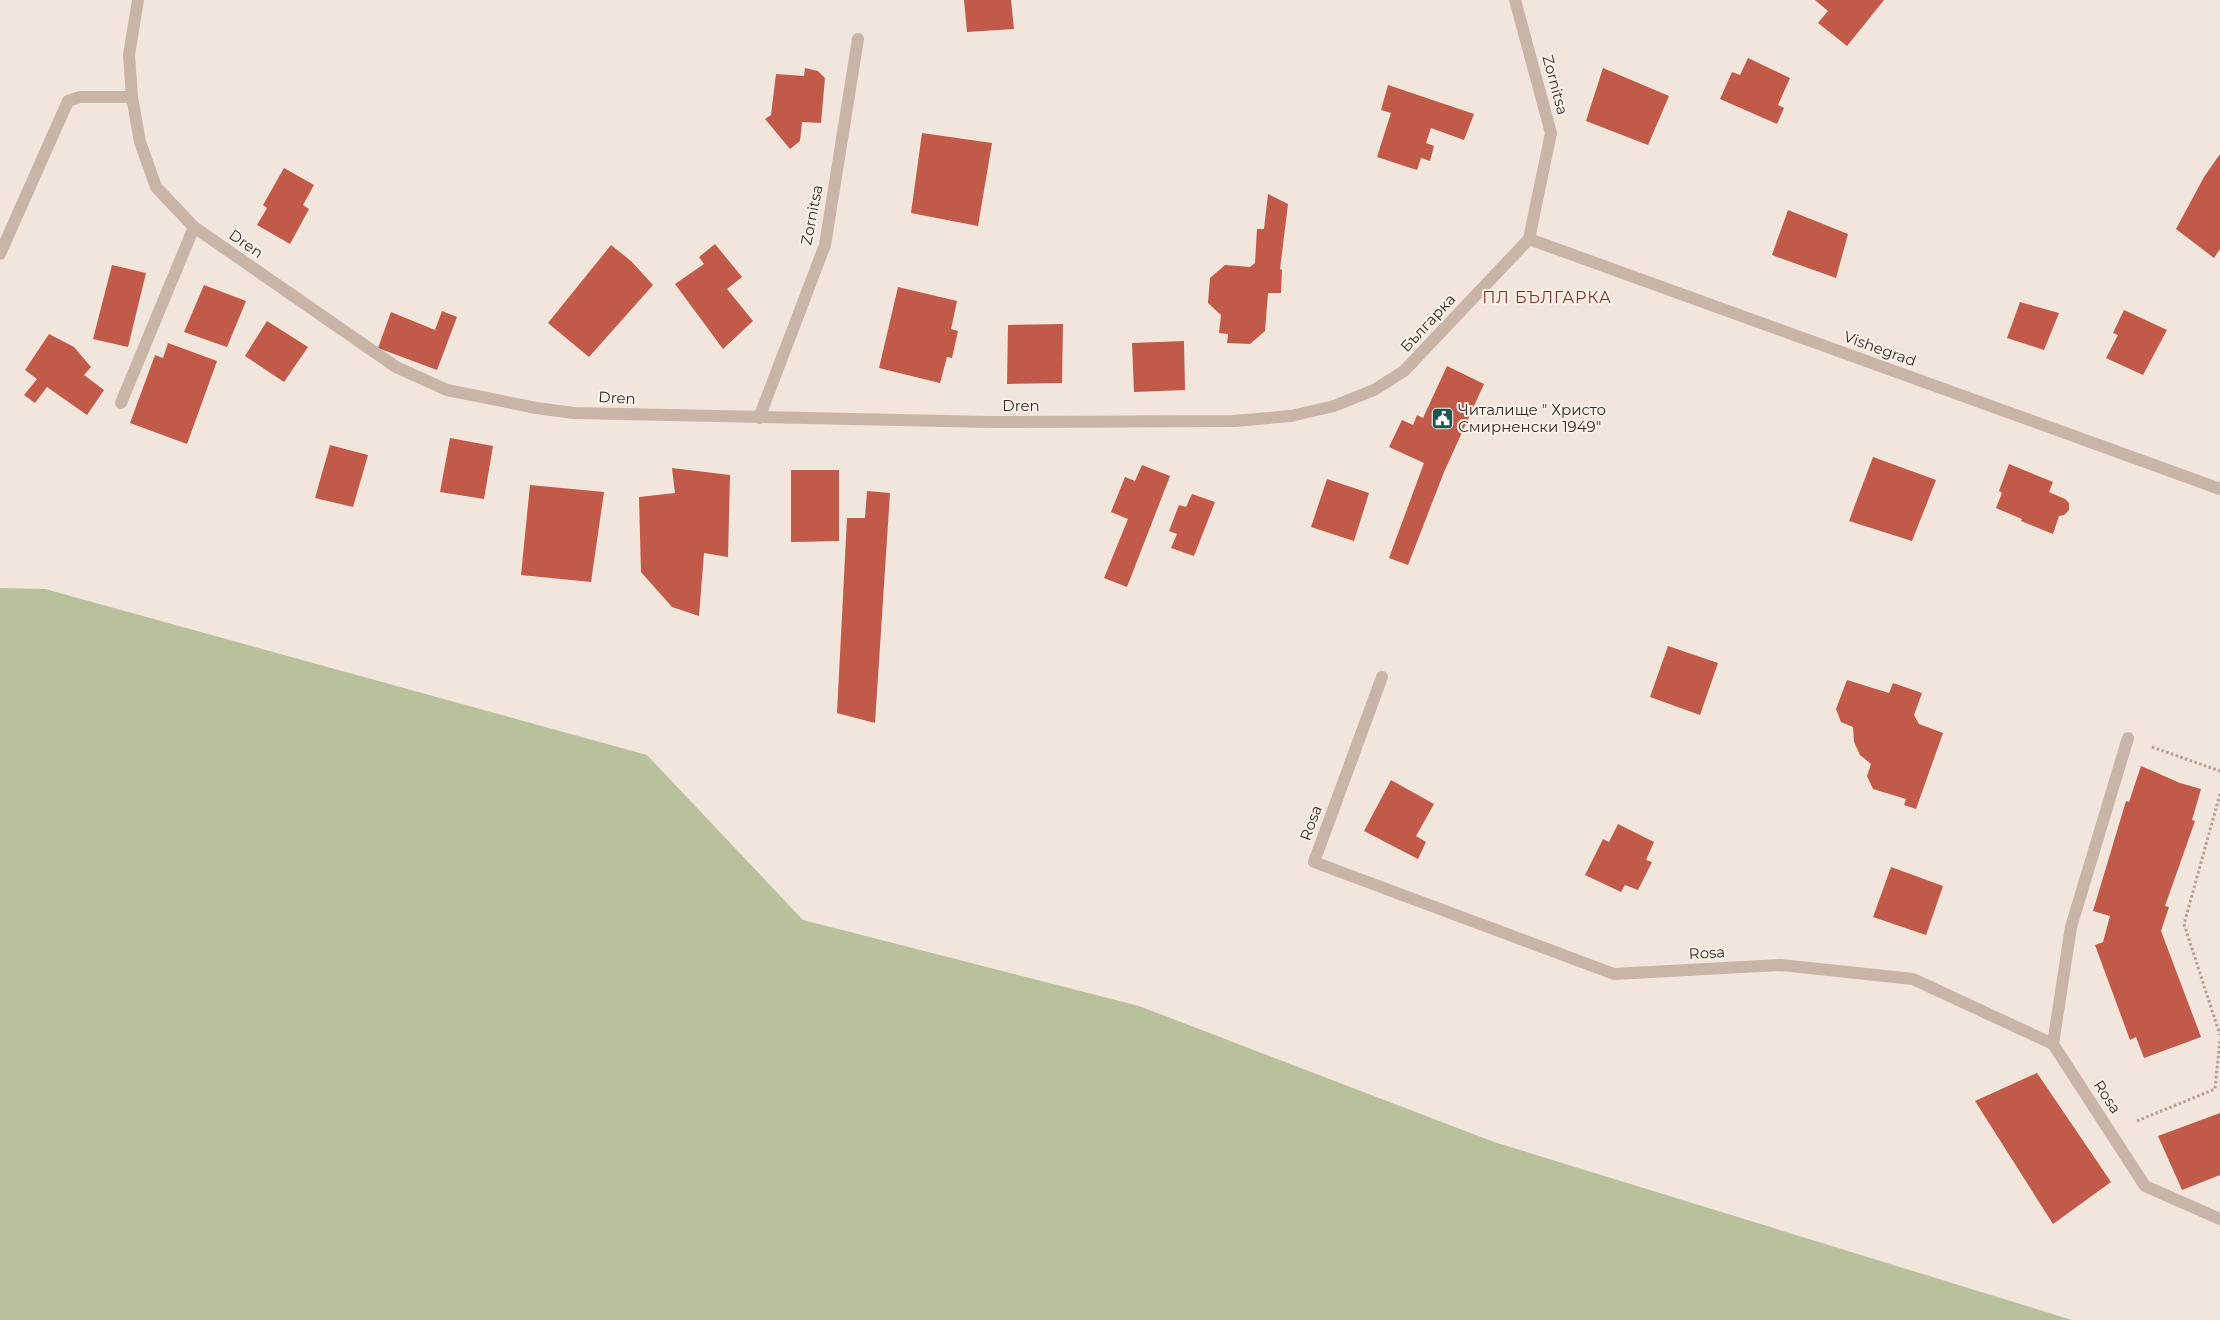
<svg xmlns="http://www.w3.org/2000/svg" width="2220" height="1320" font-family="Montserrat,sans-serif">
<rect width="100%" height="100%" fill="#f1e5dc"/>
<path fill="#b8c09c" d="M 0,588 L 45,589 L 647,755 L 803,920 L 1139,1006 L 1494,1142 L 2072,1320 L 0,1320 Z"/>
<path fill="#c25a49" d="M 964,0 L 1011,0 L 1014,29 L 967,32 Z
M 1815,0 L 1884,0 L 1847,46 L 1818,23 L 1828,11 Z
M 1748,58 L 1790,78 L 1778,105 L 1784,108 L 1777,124 L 1720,99 L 1732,72 L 1740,75 Z
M 805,68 L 818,71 L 825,78 L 821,123 L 802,122 L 800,141 L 790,149 L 765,119 L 771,115 L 776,74 L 804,76 Z
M 1603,68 L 1669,96 L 1648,145 L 1586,121 Z
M 1388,85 L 1474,114 L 1464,140 L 1431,128 L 1426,143 L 1434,146 L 1430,161 L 1421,158 L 1417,170 L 1377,157 L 1391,113 L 1381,110 Z
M 922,133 L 992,143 L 978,226 L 911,213 Z
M 2220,154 L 2220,249 L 2214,258 L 2176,229 L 2204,177 Z
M 284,168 L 314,185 L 303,205 L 309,209 L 290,244 L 257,225 L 267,208 L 263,205 Z
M 1268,194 L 1288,204 L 1280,269 L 1282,270 L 1281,293 L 1268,293 L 1265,331 L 1250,344 L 1227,343 L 1228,334 L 1219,333 L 1221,315 L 1208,303 L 1210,278 L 1225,265 L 1250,267 L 1255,263 L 1257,229 L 1264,229 Z
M 1788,210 L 1848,234 L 1836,278 L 1772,255 Z
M 715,244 L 742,277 L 727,289 L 753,321 L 723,349 L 675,284 L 704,264 L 699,257 Z
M 611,245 L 631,261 L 653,285 L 589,357 L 548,323 Z
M 112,265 L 146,273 L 128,347 L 93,339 Z
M 204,285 L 246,301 L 227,347 L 184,332 Z
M 898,287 L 957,301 L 951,329 L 958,331 L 952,358 L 947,357 L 940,383 L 879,368 Z
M 2020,302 L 2059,313 L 2044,350 L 2007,338 Z
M 2124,310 L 2167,330 L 2143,375 L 2106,358 L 2118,335 L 2113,333 Z
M 442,311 L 457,317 L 437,370 L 378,348 L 391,312 L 435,330 Z
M 267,321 L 308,347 L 284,382 L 245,356 Z
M 1063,324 L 1062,383 L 1007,384 L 1008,325 Z
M 49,334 L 74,347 L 91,367 L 84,375 L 104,390 L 87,415 L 47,387 L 35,403 L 24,395 L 37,379 L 25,370 Z
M 1184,341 L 1185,390 L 1134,392 L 1132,343 Z
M 168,343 L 217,361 L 187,444 L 130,423 L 155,355 L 163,358 Z
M 1447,366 L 1484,384 L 1444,472 L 1408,565 L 1389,558 L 1424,463 L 1389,447 L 1402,420 L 1413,425 L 1417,415 L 1423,418 Z
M 450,438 L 493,446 L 484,499 L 440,492 Z
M 330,445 L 368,455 L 353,507 L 315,498 Z
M 1873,457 L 1936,480 L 1912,541 L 1849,521 Z
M 2009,464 L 2053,482 L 2049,492 L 2065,499 L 2069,503 L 2069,510 L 2064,515 L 2059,516 L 2053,534 L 2021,521 L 2022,519 L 1996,508 L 2002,493 L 1999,491 Z
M 1142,465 L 1170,476 L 1127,587 L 1104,578 L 1128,519 L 1111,512 L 1125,477 L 1135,481 Z
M 672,468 L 730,475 L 728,557 L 704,553 L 699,616 L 672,607 L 641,572 L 639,497 L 675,493 Z
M 791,470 L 839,470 L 839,541 L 791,542 Z
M 1327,479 L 1369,493 L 1354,541 L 1311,527 Z
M 530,485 L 604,492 L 591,582 L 521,575 Z
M 867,491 L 890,493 L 875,723 L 837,713 L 847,518 L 865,518 Z
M 1192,494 L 1215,502 L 1194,556 L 1171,548 L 1177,534 L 1169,531 L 1179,505 L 1186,507 Z
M 1668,646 L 1718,663 L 1700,715 L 1650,697 Z
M 1847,680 L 1889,693 L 1893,683 L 1922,693 L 1914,715 L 1919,724 L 1943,733 L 1916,809 L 1904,805 L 1906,799 L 1873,789 L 1867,776 L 1871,764 L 1860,755 L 1854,742 L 1853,727 L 1841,722 L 1836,709 Z
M 2141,766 L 2180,783 L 2201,789 L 2192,820 L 2195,821 L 2165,906 L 2169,907 L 2161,931 L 2201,1037 L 2144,1058 L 2136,1037 L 2130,1040 L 2095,945 L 2103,942 L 2110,916 L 2093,911 L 2126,801 L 2129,802 Z
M 1391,780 L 1434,804 L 1416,836 L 1426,842 L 1418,859 L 1364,831 Z
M 1618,824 L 1654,842 L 1646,860 L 1652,862 L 1638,890 L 1625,885 L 1621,892 L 1585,875 L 1603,839 L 1609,842 Z
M 1891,867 L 1943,886 L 1926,935 L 1873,917 Z
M 2037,1073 L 2111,1182 L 2053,1224 L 1975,1101 Z
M 2220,1113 L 2220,1175 L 2182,1190 L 2158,1136 Z"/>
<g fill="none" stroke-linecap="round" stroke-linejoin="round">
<path stroke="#b59e93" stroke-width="3" stroke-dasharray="2.5 2.5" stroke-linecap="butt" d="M 2152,747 L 2220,771
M 2220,794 L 2184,924 L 2220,1035
M 2137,1121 L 2215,1089 L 2220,1039"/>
<path stroke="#c9b4a8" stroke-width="12" d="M 0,254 L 68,101 L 80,97 L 132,97
M 121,403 L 194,227
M 759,418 L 825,245 L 858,39
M 1382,677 L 1314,862 L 1614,974 L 1781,965 L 1913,979 L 2053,1044 L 2145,1186 L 2220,1219
M 2053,1044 L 2071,927 L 2128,738"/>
<path stroke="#c9b4a8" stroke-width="12" d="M 138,0 L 129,55 L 132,97 L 140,142 L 156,187 L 194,227 L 396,367 L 447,390 L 536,408 L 574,413 L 989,422 L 1234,421 L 1291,416 L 1334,406 L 1374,390 L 1404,371 L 1529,239 L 1551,133 L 1515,0
M 1529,239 L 2220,489"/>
</g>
<defs>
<symbol id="civic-square" viewBox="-11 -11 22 22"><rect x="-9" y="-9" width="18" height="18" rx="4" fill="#1f5654" stroke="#f9f0e8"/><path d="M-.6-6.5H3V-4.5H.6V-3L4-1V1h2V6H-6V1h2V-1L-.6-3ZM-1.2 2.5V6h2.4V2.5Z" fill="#fff"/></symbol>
</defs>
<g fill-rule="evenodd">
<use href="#civic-square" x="1430" y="406" width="25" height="25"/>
</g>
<g text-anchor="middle" stroke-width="4" stroke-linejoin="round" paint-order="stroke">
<g font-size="15" fill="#362b28" stroke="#f9f0e8">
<text transform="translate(1555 85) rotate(75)" y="5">Zornitsa</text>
<text transform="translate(812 215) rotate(-79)" y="5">Zornitsa</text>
<text transform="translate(246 244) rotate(35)" y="5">Dren</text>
<text transform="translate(1428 323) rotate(-47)" y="5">Българка</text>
<text transform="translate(1880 349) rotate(20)" y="5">Vishegrad</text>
<text transform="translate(617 398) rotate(3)" y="5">Dren</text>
<text x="1021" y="411">Dren</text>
<text transform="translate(1311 823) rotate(-70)" y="5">Rosa</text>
<text transform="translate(1707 953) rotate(-3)" y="5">Rosa</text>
<text transform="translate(2107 1097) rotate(57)" y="5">Rosa</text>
</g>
<g font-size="15" fill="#362b28" stroke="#f9f0e8" text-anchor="start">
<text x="1458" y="415">Читалище " Христо<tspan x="1458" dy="17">Смирненски 1949"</tspan></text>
</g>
<g font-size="16" letter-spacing="1" fill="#833024" stroke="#f9f0e8">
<text x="1547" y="303">ПЛ БЪЛГАРКА</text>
</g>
</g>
</svg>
